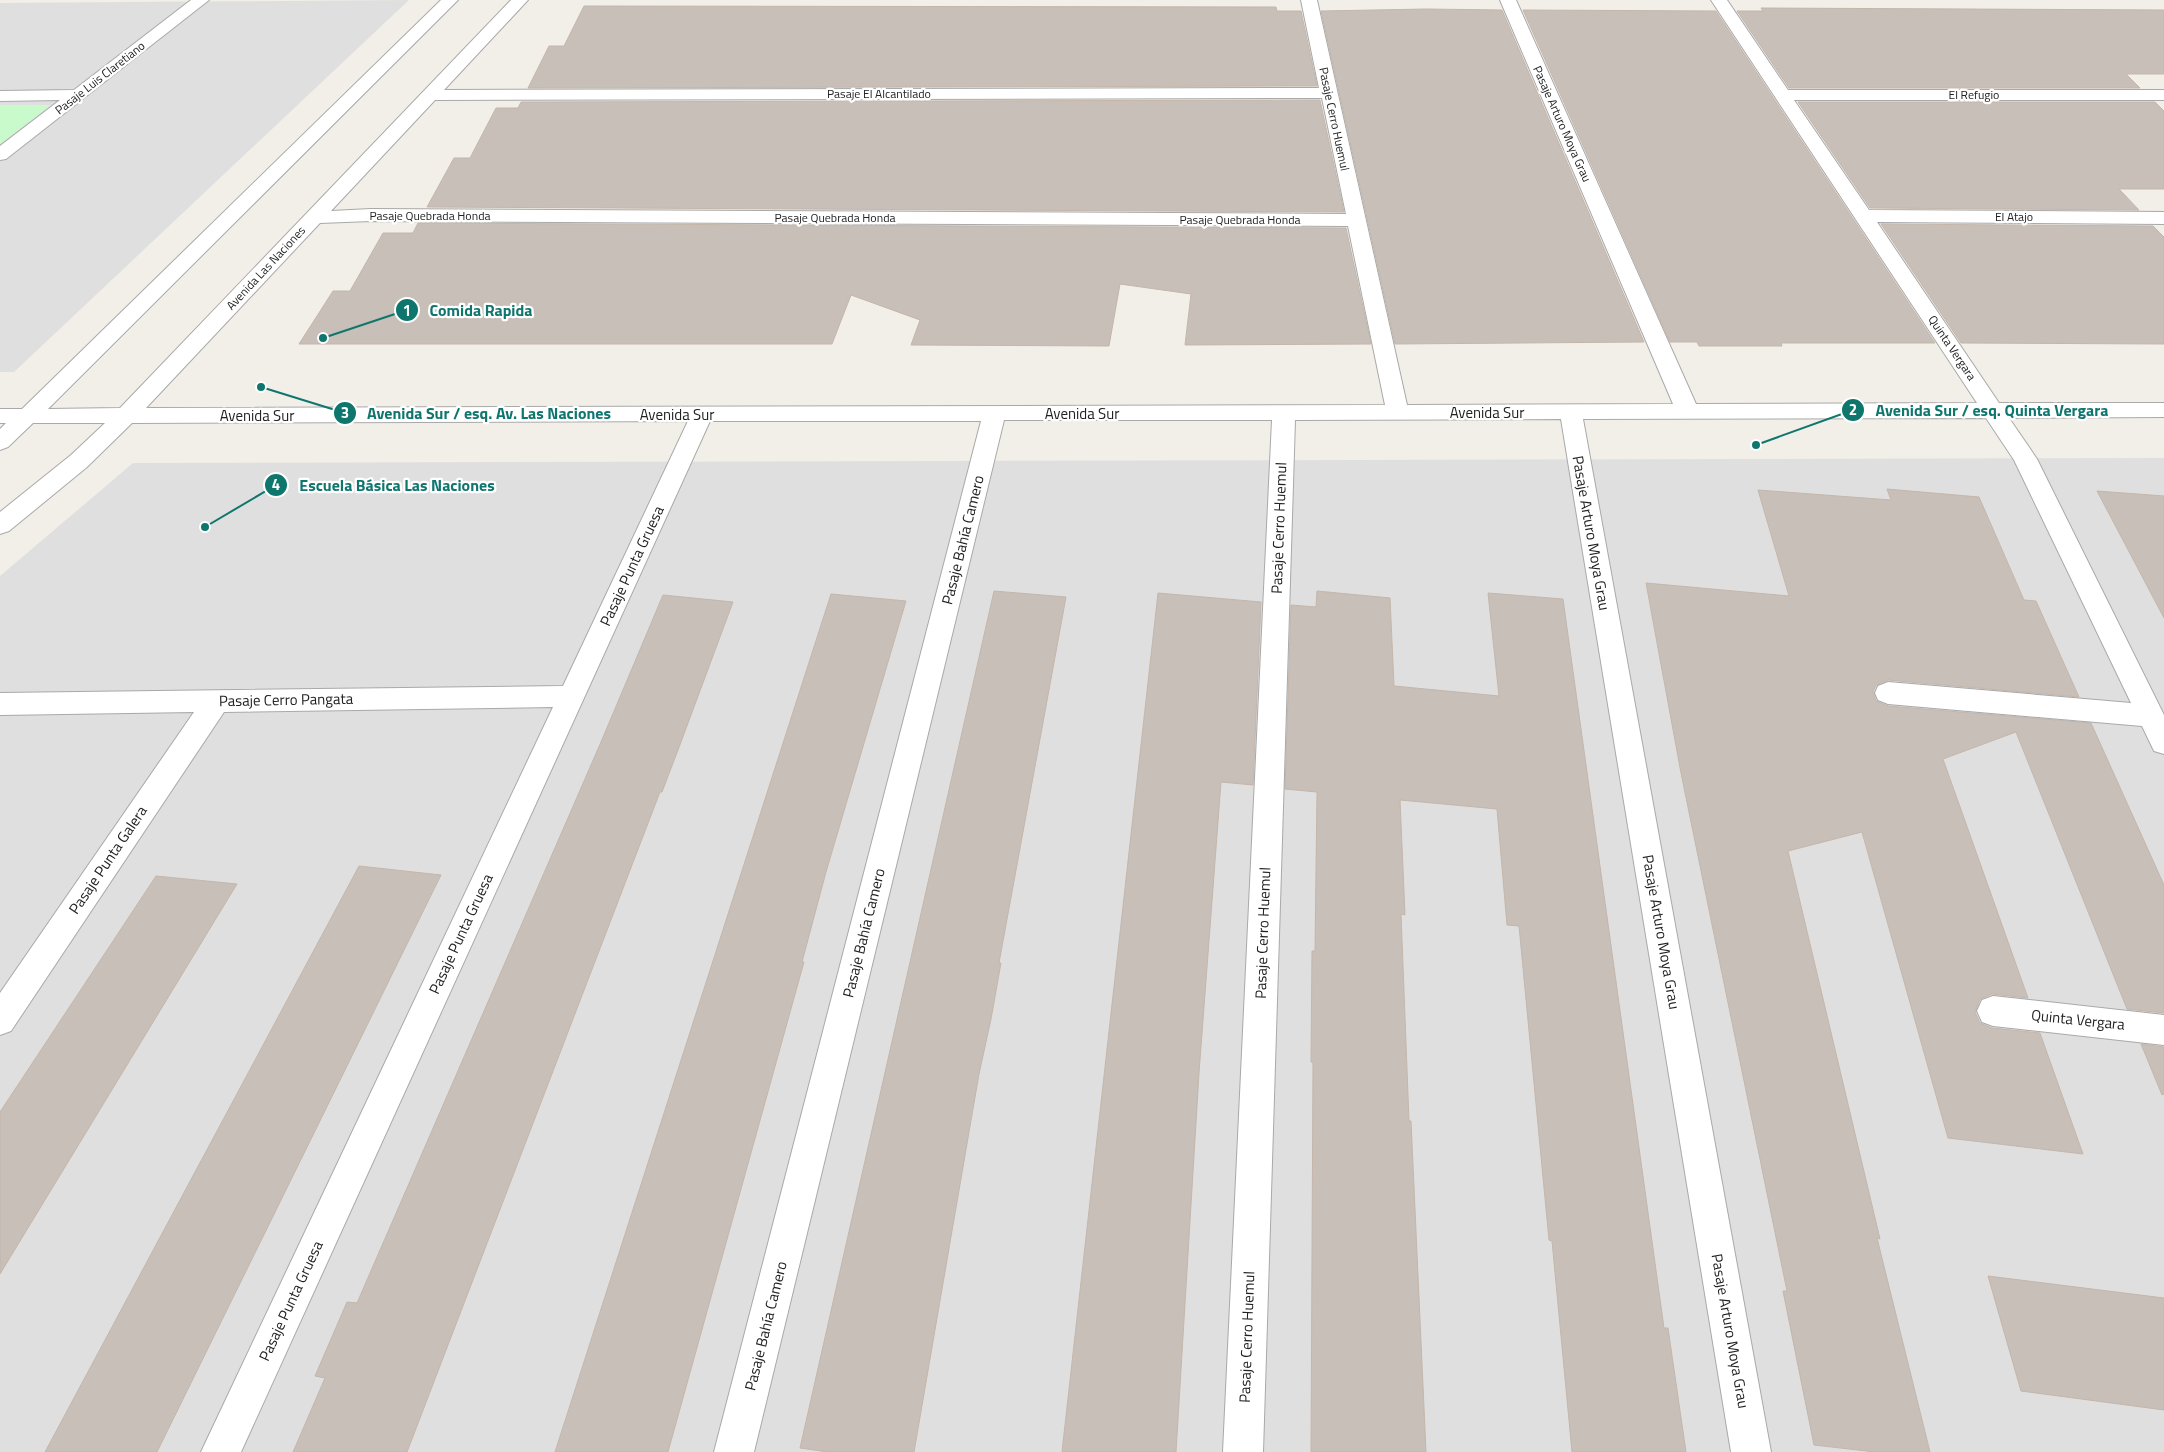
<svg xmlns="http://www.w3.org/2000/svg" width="2164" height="1452" font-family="'Titillium Web',sans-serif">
<rect width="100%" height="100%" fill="#f2efe9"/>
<path fill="#e0dfdf" d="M 409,0 L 14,372 L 0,372 L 0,3 Z
M 2164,458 L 2164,1452 L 0,1452 L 0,576 L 133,463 Z"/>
<path fill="#c8facc" d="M 0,105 L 51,105 L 0,144 Z"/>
<path fill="#c7bfb8" stroke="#c4b6ab" d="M 584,6 L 1276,7 L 1277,11 L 1301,11 L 1317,86 L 528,88 L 549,46 L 564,46 Z
M 1761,8 L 2164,10 L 2164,74 L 2126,74 L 2140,88 L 1789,88 L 1737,11 L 1763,11 Z
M 1426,9 L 1502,10 L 1644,342 L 1395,344 L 1321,11 Z
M 1523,10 L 1716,11 L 1935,343 L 1781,343 L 1782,346 L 1699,346 L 1697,342 L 1670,342 Z
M 1320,100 L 1344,212 L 427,207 L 454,158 L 470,158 L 496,108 L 518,108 L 521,102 Z
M 1798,102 L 2155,102 L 2164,111 L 2164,189 L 2119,189 L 2139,210 L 1870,208 Z
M 418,223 L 1346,228 L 1371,344 L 1185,345 L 1191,294 L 1120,284 L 1109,346 L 911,345 L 920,320 L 851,295 L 832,344 L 299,344 L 333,291 L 350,291 L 383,233 L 413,233 Z
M 1881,224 L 2153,226 L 2164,237 L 2164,344 L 1961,343 Z
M 1887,489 L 1979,497 L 2024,600 L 2036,601 L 2079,697 L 1888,680 L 1876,685 L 1873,692 L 1876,701 L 1888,706 L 2091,723 L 2164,885 L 2164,1013 L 2127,1009 L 2016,732 L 1943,759 L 2028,998 L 1992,994 L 1980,999 L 1975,1012 L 1980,1023 L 1992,1028 L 2040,1033 L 2083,1154 L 1948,1138 L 1862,832 L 1788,851 L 1880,1239 L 1877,1238 L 1930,1452 L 1875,1452 L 1814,1445 L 1783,1291 L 1787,1291 L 1681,773 L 1646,583 L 1789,596 L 1758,490 L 1891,500 Z
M 2097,491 L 2164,496 L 2164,618 Z
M 994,591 L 1066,597 L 999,963 L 1001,963 L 991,1019 L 979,1074 L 914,1452 L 828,1452 L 800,1448 Z
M 1317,591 L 1390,598 L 1394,686 L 1499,696 L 1488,593 L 1563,599 L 1664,1328 L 1668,1328 L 1686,1452 L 1572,1452 L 1552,1241 L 1549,1240 L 1519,926 L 1507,925 L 1497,809 L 1400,800 L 1405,915 L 1401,914 L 1409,1121 L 1411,1121 L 1426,1452 L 1311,1452 L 1313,1062 L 1311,1062 L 1312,951 L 1315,951 L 1317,792 L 1285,789 L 1291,605 L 1316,607 Z
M 1158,593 L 1261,602 L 1253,785 L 1221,782 L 1199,1073 L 1176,1452 L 1062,1452 Z
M 831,594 L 906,601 L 826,872 L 802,962 L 804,962 L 668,1452 L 555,1452 Z
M 663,595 L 733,602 L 678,750 L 662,792 L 660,792 L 407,1452 L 293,1452 L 325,1378 L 315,1376 L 347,1302 L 357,1303 L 601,742 Z
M 359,866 L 441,875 L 157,1452 L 45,1452 Z
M 156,876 L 237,884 L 0,1274 L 0,1112 Z
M 2141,1044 L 2164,1047 L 2164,1094 L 2162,1095 Z
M 1988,1276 L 2164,1298 L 2164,1410 L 2021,1391 Z"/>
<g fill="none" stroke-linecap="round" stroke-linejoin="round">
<defs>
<path id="minor" d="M 191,0 L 209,0 L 6,159 L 0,160 L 0,146 L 60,100 L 0,101 L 0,91 L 74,90 Z
M 441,0 L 458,0 L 48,409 L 120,408 L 511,0 L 528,0 L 444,90 L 1319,88 L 1301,0 L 1317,0 L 1407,405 L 1673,404 L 1500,0 L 1516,0 L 1696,404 L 1977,403 L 1711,0 L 1727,0 L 1788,90 L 2164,90 L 2164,100 L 1794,100 L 1869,210 L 2164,212 L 2164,224 L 1877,222 L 1999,403 L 2164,403 L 2164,417 L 2009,418 L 2037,459 L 2164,715 L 2164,754 L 2154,751 L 2142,726 L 1888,704 L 1878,700 L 1875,693 L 1878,686 L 1888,682 L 2131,703 L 2014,460 L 1986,418 L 1583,419 L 1771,1452 L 1731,1452 L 1561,419 L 1295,420 L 1263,1452 L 1223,1452 L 1272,420 L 1004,420 L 754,1452 L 714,1452 L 981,421 L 710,421 L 241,1452 L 201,1452 L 553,707 L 224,712 L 11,1031 L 0,1035 L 0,993 L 194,712 L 0,715 L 0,693 L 563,686 L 688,421 L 132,423 L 87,467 L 9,531 L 0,534 L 0,512 L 71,455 L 105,423 L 33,423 L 8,447 L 0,450 L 0,429 L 6,423 L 0,423 L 0,409 L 22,409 ZM 1322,98 L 1346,214 L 371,209 L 331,211 L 435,100 ZM 371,221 L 1348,226 L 1385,405 L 146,408 L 320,223 Z
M 1993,996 L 2164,1015 L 2164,1045 L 1993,1026 L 1982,1022 L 1977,1011 L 1982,1000 Z"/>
</defs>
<use href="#minor" stroke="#a9a9a9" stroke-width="2"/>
<use href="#minor" fill="#fff" fill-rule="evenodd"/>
</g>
<g text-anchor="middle" stroke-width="4.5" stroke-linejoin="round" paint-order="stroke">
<g font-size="12" fill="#222" stroke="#fff">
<text transform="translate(100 78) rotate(-38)" y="4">Pasaje Luis Claretiano</text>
<text x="879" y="98">Pasaje El Alcantilado</text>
<text x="1974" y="99">El Refugio</text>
<text transform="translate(1334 119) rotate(78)" y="4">Pasaje Cerro Huemul</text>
<text transform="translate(1562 124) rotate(66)" y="4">Pasaje Arturo Moya Grau</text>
<text x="430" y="220">Pasaje Quebrada Honda</text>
<text x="2014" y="221">El Atajo</text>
<text x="835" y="222">Pasaje Quebrada Honda</text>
<text x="1240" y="224">Pasaje Quebrada Honda</text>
<text transform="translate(266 268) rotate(-47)" y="4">Avenida Las Naciones</text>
<text transform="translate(1952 348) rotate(56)" y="4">Quinta Vergara</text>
</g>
<g font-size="15" fill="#222" stroke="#fff">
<text x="1487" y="418">Avenida Sur</text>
<text x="1082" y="419">Avenida Sur</text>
<text x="677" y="420">Avenida Sur</text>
<text x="257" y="421">Avenida Sur</text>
<text transform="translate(1279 528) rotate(-88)" y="5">Pasaje Cerro Huemul</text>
<text transform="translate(1591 533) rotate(80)" y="5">Pasaje Arturo Moya Grau</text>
<text transform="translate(963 540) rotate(-76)" y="5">Pasaje Bahía Camero</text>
<text transform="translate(632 566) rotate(-65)" y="5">Pasaje Punta Gruesa</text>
<text transform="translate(286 700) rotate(-1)" y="5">Pasaje Cerro Pangata</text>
<text transform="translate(108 860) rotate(-56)" y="5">Pasaje Punta Galera</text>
<text transform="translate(1661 932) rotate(80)" y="5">Pasaje Arturo Moya Grau</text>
<text transform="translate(864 933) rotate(-76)" y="5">Pasaje Bahía Camero</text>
<text transform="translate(1263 933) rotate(-88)" y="5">Pasaje Cerro Huemul</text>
<text transform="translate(461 934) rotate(-65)" y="5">Pasaje Punta Gruesa</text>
<text transform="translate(2078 1020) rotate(6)" y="5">Quinta Vergara</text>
<text transform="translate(291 1301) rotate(-65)" y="5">Pasaje Punta Gruesa</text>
<text transform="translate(766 1326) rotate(-76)" y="5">Pasaje Bahía Camero</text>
<text transform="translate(1730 1331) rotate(80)" y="5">Pasaje Arturo Moya Grau</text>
<text transform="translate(1247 1337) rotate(-88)" y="5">Pasaje Cerro Huemul</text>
</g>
</g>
<path fill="none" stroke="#0f766e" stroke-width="2" d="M323 338L407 310M1756 445L1853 410M261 387L345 413M205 527L276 485"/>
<g fill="#0f766e" stroke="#fff" stroke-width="2">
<circle cx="323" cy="338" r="5"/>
<circle cx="1756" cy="445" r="5"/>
<circle cx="261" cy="387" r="5"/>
<circle cx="205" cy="527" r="5"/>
<circle cx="407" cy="310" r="12"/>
<circle cx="1853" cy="410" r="12"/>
<circle cx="345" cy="413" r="12"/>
<circle cx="276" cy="485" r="12"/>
</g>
<g font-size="15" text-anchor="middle" font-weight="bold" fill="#fff">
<text x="407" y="316">1</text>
<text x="1853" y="415">2</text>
<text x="345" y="418">3</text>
<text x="276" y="490">4</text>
</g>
<g font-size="16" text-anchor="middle" font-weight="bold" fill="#0f766e" stroke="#fff" stroke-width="4.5" stroke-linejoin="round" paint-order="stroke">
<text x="481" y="316">Comida Rapida</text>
<text x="1992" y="416">Avenida Sur / esq. Quinta Vergara</text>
<text x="489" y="419">Avenida Sur / esq. Av. Las Naciones</text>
<text x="397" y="491">Escuela Básica Las Naciones</text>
</g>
</svg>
